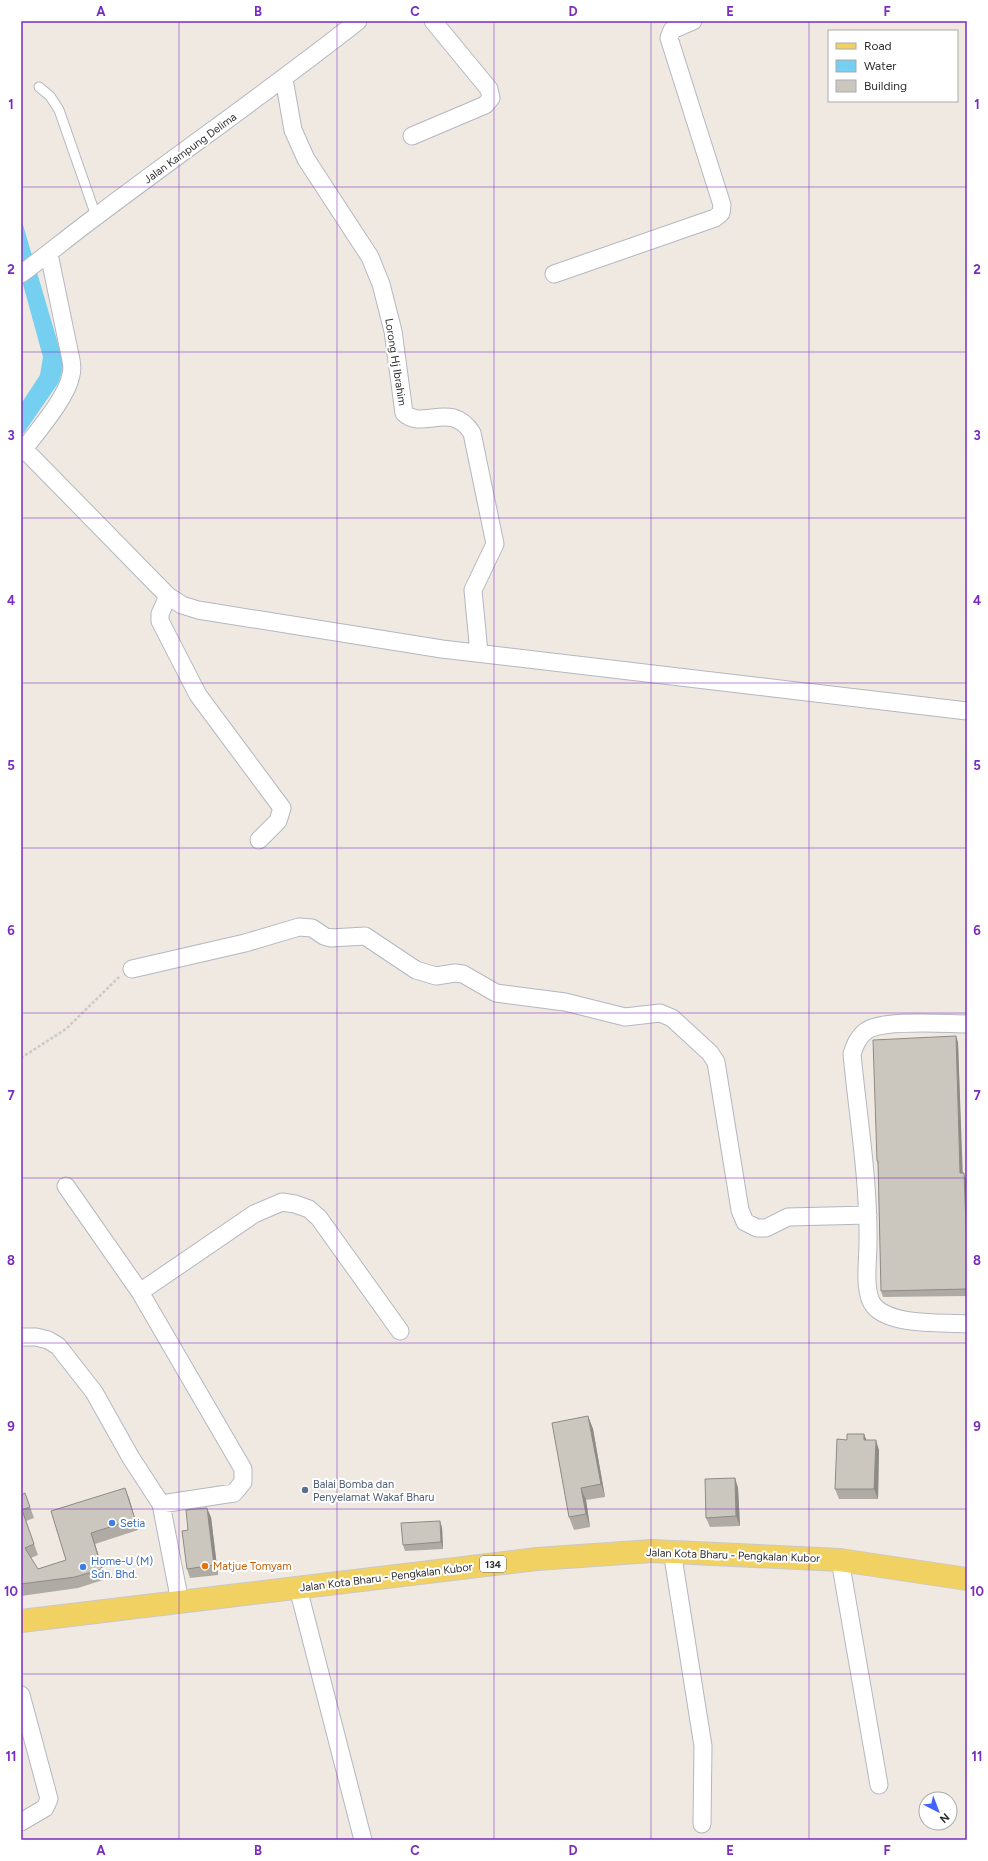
<svg xmlns="http://www.w3.org/2000/svg" width="988" height="1861" font-family="Figtree,sans-serif">
<rect width="100%" height="100%" fill="#efe9e1"/>
<path fill="#75cff0" d="M 21,218 L 64,364 L 59,382 L 21,437 L 21,404 L 40,375 L 43,357 L 21,277 Z"/>
<g fill="none" stroke-linecap="round" stroke-linejoin="round">
<defs>
<path id="lane" d="M 39,87 L 50,96 L 59,110 L 96,216"/>
<path id="street" d="M 284,79 L 293,130 L 306,159 L 370,257 L 381,284 L 393,331 L 404,413 C 423,431 451,400 472,433 L 495,544 L 473,590 L 479,653
M 412,136 L 485,105 L 491,98 L 489,89 L 433,21
M 21,274 C 47,255 72,234 98,215 C 184,150 273,88 358,21
M 554,274 L 715,218 L 721,213 L 722,205 L 669,38 L 672,30 L 693,21
M 24,449 L 168,596 L 182,605 L 198,610 L 442,649 L 967,711
M 21,453 C 35,434 67,398 71,375 C 72,371 72,365 71,360 L 49,254
M 168,596 L 160,614 L 160,621 L 198,695 L 282,808 L 278,821 L 259,840
M 132,969 L 245,943 L 299,927 L 312,928 L 324,936 L 331,938 L 365,936 L 416,970 L 436,976 L 455,973 L 463,974 L 496,993 L 565,1002 L 625,1017 L 660,1013 L 672,1018 L 710,1053 L 716,1062 L 740,1210 L 745,1222 L 757,1228 L 766,1228 L 788,1217 L 868,1215
M 967,1024 C 945,1024 882,1019 866,1031 C 858,1037 855,1045 852,1054 C 858,1117 869,1181 868,1244 C 868,1261 863,1293 874,1306 C 891,1326 942,1322 967,1324
M 66,1186 L 140,1292 L 243,1469 L 243,1482 L 234,1493 L 161,1504
M 140,1292 L 254,1214 L 282,1202 L 295,1204 L 309,1209 L 319,1218 L 400,1331
M 21,1337 L 36,1337 L 48,1340 L 58,1346 L 94,1392 L 131,1458 L 161,1504 L 180,1602
M 672,1551 L 703,1746 L 702,1824
M 840,1560 L 879,1785
M 298,1588 L 363,1840
M 21,1695 L 49,1799 L 45,1808 L 21,1822"/>
<path id="primary" d="M 21,1621 L 537,1559 L 652,1551 L 840,1560 L 967,1579"/>
</defs>
<use href="#lane" stroke="#b4b7c1" stroke-width="11"/>
<use href="#street" stroke="#b4b7c1" stroke-width="19"/>
<use href="#primary" stroke="#c9c9c9" stroke-width="24"/>
<path stroke="#c9c9c9" stroke-width="2.5" stroke-dasharray="3 2" stroke-linecap="butt" d="M 21,1058 L 66,1029 L 120,976"/>
<use href="#lane" stroke="#fff" stroke-width="9"/>
<use href="#street" stroke="#fff" stroke-width="17"/>
<use href="#primary" stroke="#f2d163" stroke-width="22"/>
</g>
<path fill="#afaba4" d="M 958,1042 L 962,1173 L 966,1180 L 967,1198 L 967,1296 L 883,1297 L 881,1291 L 878,1165 L 877,1161 Z
M 588,1416 L 593,1429 L 605,1497 L 586,1500 L 590,1527 L 574,1530 L 569,1517 Z
M 864,1434 L 866,1440 L 879,1450 L 878,1499 L 839,1499 L 835,1489 L 847,1440 Z
M 735,1478 L 738,1488 L 740,1526 L 710,1527 L 706,1518 Z
M 25,1493 L 34,1518 L 26,1521 L 38,1555 L 31,1558 L 38,1569 L 66,1560 L 51,1511 L 129,1498 L 138,1530 L 95,1544 L 106,1579 L 78,1588 L 21,1596 L 21,1569 L 22,1569 L 21,1495 Z
M 211,1517 L 218,1575 L 190,1578 L 187,1569 L 188,1530 Z
M 442,1527 L 443,1549 L 405,1551 L 403,1545 Z"/>
<path fill="#8e8b86" d="M 956,1036 L 958,1042 L 963,1180 L 960,1173 Z
M 964,1173 L 966,1180 L 967,1198 L 967,1250 Z
M 588,1416 L 593,1429 L 605,1497 L 601,1484 Z
M 864,1434 L 868,1444 L 864,1440 Z
M 876,1440 L 879,1450 L 878,1499 L 874,1489 Z
M 735,1478 L 738,1488 L 740,1526 L 736,1516 Z
M 125,1488 L 129,1498 L 138,1530 L 135,1519 Z
M 581,1488 L 586,1500 L 590,1527 L 586,1514 Z
M 207,1508 L 211,1517 L 218,1575 L 214,1565 Z
M 440,1521 L 442,1527 L 443,1549 L 441,1542 Z
M 91,1533 L 95,1544 L 106,1579 L 102,1569 Z"/>
<path fill="#cbc7bf" stroke="#8e8b86" d="M 956,1036 L 960,1173 L 964,1173 L 967,1250 L 967,1289 L 881,1291 L 878,1161 L 877,1161 L 873,1040 Z
M 588,1416 L 601,1484 L 581,1488 L 586,1514 L 569,1517 L 552,1423 Z
M 847,1434 L 864,1434 L 864,1440 L 876,1440 L 874,1489 L 835,1489 L 837,1439 L 847,1440 Z
M 735,1478 L 736,1516 L 706,1518 L 705,1479 Z
M 125,1488 L 135,1519 L 91,1533 L 102,1569 L 75,1577 L 21,1584 L 21,1569 L 22,1569 L 21,1566 L 21,1495 L 25,1493 L 30,1507 L 22,1510 L 34,1544 L 25,1548 L 38,1569 L 66,1560 L 51,1511 Z
M 207,1508 L 214,1565 L 187,1569 L 182,1531 L 188,1530 L 186,1510 Z
M 440,1521 L 441,1542 L 403,1545 L 401,1523 Z"/>
<path fill="none" stroke="#7b2cbf" stroke-width="1" stroke-opacity="0.55" d="M 179,21 L 179,1840M 337,21 L 337,1840M 494,21 L 494,1840M 651,21 L 651,1840M 809,21 L 809,1840M 21,187 L 967,187M 21,352 L 967,352M 21,518 L 967,518M 21,683 L 967,683M 21,848 L 967,848M 21,1013 L 967,1013M 21,1178 L 967,1178M 21,1343 L 967,1343M 21,1509 L 967,1509M 21,1674 L 967,1674"/>
<circle fill="#5c6f8a" stroke="#fff" stroke-width="1.5" cx="305" cy="1490" r="4"/>
<g fill="#3f7fe0" stroke="#fff" stroke-width="1.5">
<circle cx="112" cy="1523" r="4"/>
<circle cx="83" cy="1567" r="4"/>
</g>
<circle fill="#e8710a" stroke="#fff" stroke-width="1.5" cx="205" cy="1566" r="4"/>
<g text-anchor="middle" stroke-width="4" stroke-linejoin="round" paint-order="stroke">
<rect fill="#fff" stroke="#6d6d6d" stroke-width="1" x="480" y="1556" width="26" height="16" rx="3"/>
<g font-size="10" font-weight="bold" fill="#2e2e2e">
<text x="493" y="1568">134</text>
</g>
<g font-size="11" fill="#2e2e2e" stroke="#fff">
<text transform="translate(190 148) rotate(-36)" y="4">Jalan Kampung Delima</text>
<text transform="translate(396 362) rotate(81)" y="4">Lorong Hj Ibrahim</text>
<text transform="translate(733 1555) rotate(2)" y="4">Jalan Kota Bharu - Pengkalan Kubor</text>
<text transform="translate(386 1577) rotate(-7)" y="4">Jalan Kota Bharu - Pengkalan Kubor</text>
</g>
<g font-size="11" fill="#4e5e75" stroke="#fff" text-anchor="start">
<text x="313" y="1488">Balai Bomba dan<tspan x="313" dy="13">Penyelamat Wakaf Bharu</tspan></text>
</g>
<g font-size="11" fill="#366cbe" stroke="#fff" text-anchor="start">
<text x="120" y="1527">Setia</text>
<text x="91" y="1565">Home-U (M)<tspan x="91" dy="13">Sdn. Bhd.</tspan></text>
</g>
<g font-size="11" fill="#c56008" stroke="#fff" text-anchor="start">
<text x="213" y="1570">Matjue Tomyam</text>
</g>
</g>
<rect width="988" height="1861" fill="none" stroke="#ffffff" stroke-width="44"/>
<rect x="828" y="30" width="130" height="72" fill="#ffffff" stroke="#ababab"/>
<rect x="836" y="43" width="20" height="6" fill="#f2d163" stroke="#ababab"/>
<text x="864" y="50" font-size="12" fill="#2e2e2e">Road</text>
<rect x="836" y="60" width="20" height="12" fill="#75cff0" stroke="#ababab"/>
<text x="864" y="70" font-size="12" fill="#2e2e2e">Water</text>
<rect x="836" y="80" width="20" height="12" fill="#cbc7bf" stroke="#ababab"/>
<text x="864" y="90" font-size="12" fill="#2e2e2e">Building</text>
<g transform="translate(938 1811) rotate(138)"><circle r="19" fill="#ffffff" stroke="#ababab"/>
<path d="M0-3L7 15L0 10L-7 15Z" fill="#4264fb"/>
<text y="-6" font-size="11" font-weight="bold" text-anchor="middle" fill="#2e2e2e">N</text>
</g>
<rect x="22" y="22" width="944" height="1817" fill="none" stroke="#7b2cbf" stroke-width="1.5"/>
<g font-size="13" text-anchor="middle" font-weight="bold" fill="#7b2cbf">
<text x="101" y="16">A</text>
<text x="258" y="16">B</text>
<text x="415" y="16">C</text>
<text x="573" y="16">D</text>
<text x="730" y="16">E</text>
<text x="887" y="16">F</text>
<text x="11" y="109">1</text>
<text x="977" y="109">1</text>
<text x="11" y="274">2</text>
<text x="977" y="274">2</text>
<text x="11" y="440">3</text>
<text x="977" y="440">3</text>
<text x="11" y="605">4</text>
<text x="977" y="605">4</text>
<text x="11" y="770">5</text>
<text x="977" y="770">5</text>
<text x="11" y="935">6</text>
<text x="977" y="935">6</text>
<text x="11" y="1100">7</text>
<text x="977" y="1100">7</text>
<text x="11" y="1265">8</text>
<text x="977" y="1265">8</text>
<text x="11" y="1431">9</text>
<text x="977" y="1431">9</text>
<text x="11" y="1596">10</text>
<text x="977" y="1596">10</text>
<text x="11" y="1761">11</text>
<text x="977" y="1761">11</text>
<text x="101" y="1855">A</text>
<text x="258" y="1855">B</text>
<text x="415" y="1855">C</text>
<text x="573" y="1855">D</text>
<text x="730" y="1855">E</text>
<text x="887" y="1855">F</text>
</g>
</svg>
